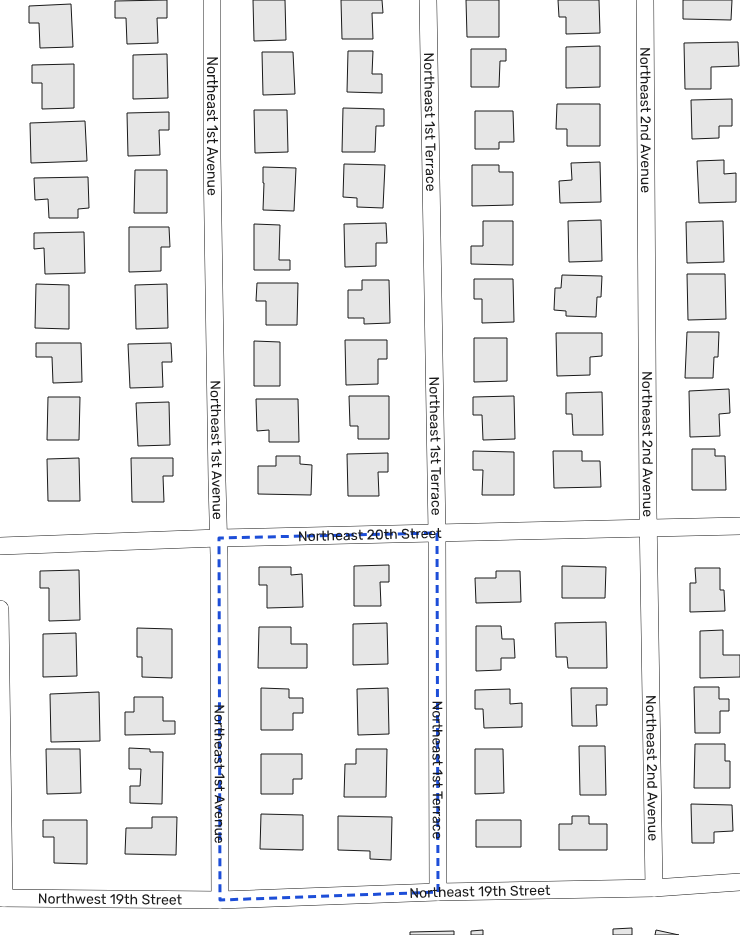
<svg xmlns="http://www.w3.org/2000/svg" width="740" height="935" font-family="Rubik,sans-serif">
<rect width="100%" height="100%" fill="#fff"/>
<path fill="#e6e6e6" stroke="#1a1a1a" d="M 167,0 L 167,18 L 157,18 L 158,43 L 127,44 L 126,18 L 115,18 L 115,1 Z
M 253,0 L 285,0 L 286,40 L 254,41 Z
M 341,0 L 382,0 L 383,13 L 372,13 L 373,39 L 342,39 Z
M 466,0 L 499,0 L 499,37 L 467,37 Z
M 558,0 L 599,0 L 600,33 L 566,34 L 566,17 L 559,17 Z
M 683,0 L 732,0 L 731,20 L 683,19 Z
M 71,4 L 73,47 L 40,48 L 39,23 L 29,23 L 29,6 Z
M 738,42 L 739,66 L 711,67 L 711,89 L 685,89 L 684,43 Z
M 600,46 L 600,87 L 566,88 L 566,47 Z
M 471,49 L 506,49 L 506,61 L 500,61 L 499,87 L 471,87 Z
M 348,51 L 373,51 L 372,74 L 382,74 L 382,93 L 347,92 Z
M 262,52 L 293,52 L 295,94 L 263,95 Z
M 167,54 L 168,98 L 133,99 L 133,55 Z
M 74,64 L 74,108 L 42,109 L 42,83 L 32,83 L 32,65 Z
M 732,99 L 732,126 L 719,126 L 719,138 L 692,139 L 691,100 Z
M 557,104 L 600,104 L 600,146 L 567,146 L 567,129 L 556,129 Z
M 343,108 L 384,109 L 384,126 L 376,126 L 375,152 L 342,152 Z
M 254,110 L 287,110 L 288,152 L 255,153 Z
M 475,111 L 513,111 L 514,142 L 499,142 L 499,149 L 475,149 Z
M 169,112 L 169,130 L 159,130 L 160,155 L 128,156 L 127,113 Z
M 85,121 L 87,161 L 31,163 L 30,123 Z
M 724,160 L 724,174 L 736,173 L 736,202 L 699,203 L 697,161 Z
M 600,162 L 601,202 L 560,203 L 559,181 L 572,180 L 571,163 Z
M 344,164 L 385,165 L 383,208 L 357,207 L 357,198 L 343,197 Z
M 472,165 L 499,165 L 499,172 L 513,172 L 513,205 L 472,206 Z
M 263,167 L 296,168 L 294,211 L 263,210 L 264,183 L 263,183 Z
M 135,170 L 167,170 L 167,213 L 134,213 Z
M 88,177 L 89,208 L 78,209 L 78,218 L 49,218 L 48,199 L 35,200 L 34,178 Z
M 601,220 L 602,261 L 569,262 L 568,221 Z
M 483,221 L 513,221 L 513,265 L 471,264 L 471,246 L 483,246 Z
M 723,221 L 724,262 L 687,263 L 686,222 Z
M 386,223 L 387,243 L 376,243 L 376,266 L 345,267 L 344,224 Z
M 254,224 L 280,225 L 279,260 L 290,260 L 290,270 L 254,270 Z
M 129,227 L 169,227 L 170,247 L 161,247 L 161,271 L 129,272 Z
M 84,232 L 85,273 L 45,274 L 44,248 L 34,249 L 34,233 Z
M 687,274 L 725,274 L 726,319 L 688,320 Z
M 562,275 L 602,276 L 601,297 L 597,297 L 596,317 L 566,316 L 566,311 L 554,310 L 555,288 L 561,288 Z
M 474,279 L 513,279 L 514,322 L 482,323 L 482,299 L 474,299 Z
M 362,280 L 389,280 L 390,323 L 364,324 L 364,318 L 348,318 L 348,290 L 362,290 Z
M 257,283 L 298,283 L 297,325 L 266,325 L 266,301 L 256,301 Z
M 36,284 L 69,285 L 69,329 L 35,328 Z
M 167,284 L 168,328 L 136,329 L 135,285 Z
M 687,332 L 719,332 L 718,357 L 714,357 L 713,378 L 685,378 Z
M 556,333 L 602,333 L 602,356 L 590,357 L 590,375 L 557,376 Z
M 474,338 L 507,338 L 507,381 L 474,382 Z
M 345,340 L 387,340 L 387,359 L 378,359 L 378,384 L 346,385 Z
M 254,341 L 280,342 L 280,386 L 254,386 Z
M 36,343 L 81,343 L 82,382 L 53,383 L 52,357 L 36,357 Z
M 171,343 L 172,362 L 162,362 L 163,387 L 130,388 L 128,344 Z
M 729,389 L 730,413 L 719,414 L 720,436 L 690,437 L 689,391 Z
M 602,392 L 603,435 L 573,435 L 572,414 L 566,414 L 566,393 Z
M 349,396 L 389,396 L 389,439 L 358,439 L 358,426 L 350,426 Z
M 514,396 L 515,439 L 483,440 L 482,415 L 473,415 L 473,397 Z
M 48,397 L 80,397 L 79,440 L 47,440 Z
M 256,399 L 298,399 L 299,442 L 269,442 L 269,430 L 257,431 Z
M 169,402 L 170,445 L 138,446 L 136,403 Z
M 692,449 L 715,449 L 715,456 L 725,456 L 726,490 L 692,490 Z
M 473,451 L 514,452 L 514,495 L 482,495 L 483,470 L 473,470 Z
M 553,451 L 582,451 L 582,461 L 600,461 L 601,487 L 554,488 Z
M 388,453 L 388,472 L 378,472 L 379,496 L 348,496 L 347,454 Z
M 276,456 L 300,456 L 300,464 L 312,465 L 311,495 L 258,494 L 258,466 L 276,466 Z
M 79,458 L 80,501 L 48,501 L 47,459 Z
M 131,458 L 173,458 L 173,476 L 163,476 L 164,502 L 132,502 Z
M 389,565 L 389,582 L 380,582 L 381,606 L 354,606 L 354,566 Z
M 562,566 L 606,567 L 605,598 L 562,598 Z
M 259,567 L 291,567 L 291,575 L 302,574 L 303,607 L 267,608 L 267,585 L 259,585 Z
M 695,568 L 720,568 L 720,590 L 724,590 L 725,611 L 690,612 L 690,583 L 696,583 Z
M 79,570 L 80,620 L 49,621 L 49,588 L 40,588 L 40,571 Z
M 496,571 L 520,571 L 521,602 L 476,603 L 475,578 L 496,578 Z
M 606,622 L 607,668 L 568,668 L 567,657 L 556,657 L 555,623 Z
M 387,623 L 388,664 L 353,665 L 353,624 Z
M 476,626 L 501,626 L 502,639 L 514,639 L 515,658 L 501,658 L 501,670 L 476,671 Z
M 259,627 L 291,627 L 291,644 L 307,644 L 307,668 L 258,668 Z
M 137,628 L 172,629 L 172,678 L 142,677 L 142,657 L 137,657 Z
M 723,630 L 723,655 L 740,655 L 740,677 L 700,678 L 700,631 Z
M 76,633 L 77,676 L 43,677 L 43,634 Z
M 694,687 L 719,687 L 719,699 L 729,699 L 729,711 L 720,711 L 720,733 L 695,733 Z
M 261,688 L 289,689 L 289,698 L 303,698 L 303,713 L 293,713 L 293,730 L 261,730 Z
M 388,688 L 389,734 L 358,735 L 357,689 Z
M 571,688 L 607,688 L 607,705 L 596,705 L 597,726 L 572,726 Z
M 510,689 L 510,704 L 522,703 L 522,727 L 484,728 L 483,709 L 475,709 L 475,690 Z
M 99,692 L 100,741 L 51,742 L 50,694 Z
M 134,697 L 163,697 L 163,721 L 175,721 L 175,734 L 125,735 L 125,712 L 134,712 Z
M 695,744 L 725,744 L 725,761 L 730,761 L 730,788 L 694,788 Z
M 579,746 L 605,746 L 606,795 L 580,795 Z
M 129,748 L 150,749 L 150,752 L 163,752 L 162,804 L 130,803 L 130,786 L 140,786 L 141,769 L 129,769 Z
M 46,749 L 80,749 L 81,793 L 47,794 Z
M 356,749 L 387,749 L 386,797 L 344,797 L 345,764 L 356,764 Z
M 475,749 L 503,749 L 504,793 L 475,794 Z
M 261,754 L 302,754 L 302,779 L 293,779 L 293,794 L 261,794 Z
M 691,804 L 732,805 L 733,831 L 714,832 L 714,843 L 692,843 Z
M 261,814 L 303,815 L 303,850 L 260,849 Z
M 338,816 L 392,817 L 391,860 L 370,859 L 370,851 L 338,850 Z
M 572,816 L 589,816 L 589,824 L 607,824 L 607,850 L 559,850 L 559,824 L 572,824 Z
M 152,817 L 177,817 L 176,855 L 125,854 L 126,828 L 152,828 Z
M 43,820 L 87,820 L 87,864 L 54,863 L 54,837 L 43,837 Z
M 476,820 L 521,820 L 521,847 L 476,847 Z
M 632,928 L 632,935 L 613,935 L 613,929 Z
M 483,930 L 483,935 L 471,935 L 471,931 Z
M 656,930 L 679,935 L 655,935 Z
M 454,931 L 454,935 L 410,935 L 410,932 Z"/>
<g fill="none" stroke-linecap="round" stroke-linejoin="round">
<defs>
<g id="street">
<path id="s1" d="M 212,0 L 212,158 L 217,481 L 219,555 L 220,900"/>
<path id="s2" d="M 428,0 L 437,533 L 438,892"/>
<path id="s3" d="M 645,0 L 648,511 L 654,888"/>
<path id="s4" d="M 0,546 L 219,538 L 740,526"/>
<path d="M 0,609 L 4,898"/>
<path id="s5" d="M 0,898 L 220,900 L 438,892 L 654,888 L 740,882"/>
</g>
</defs>
<use href="#street" stroke="#1a1a1a" stroke-width="18"/>
<use href="#street" stroke="#fff" stroke-width="17"/>
</g>
<path fill="none" stroke="#1d4ed8" stroke-width="3" stroke-dasharray="8 5" stroke-linejoin="round" d="M 437,533 L 438,892 L 220,900 L 219,538 Z"/>
<g text-anchor="middle" stroke-width="3" stroke-linejoin="round" paint-order="stroke">
<g font-size="14" fill="#1a1a1a" stroke="#fff">
<text dy="5" stroke="none"><textPath href="#s3" startOffset="120">Northeast 2nd Avenue</textPath></text>
<text dy="5" stroke="none"><textPath href="#s2" startOffset="122">Northeast 1st Terrace</textPath></text>
<text dy="5" stroke="none"><textPath href="#s1" startOffset="126">Northeast 1st Avenue</textPath></text>
<text dy="5" stroke="none"><textPath href="#s3" startOffset="444">Northeast 2nd Avenue</textPath></text>
<text dy="5" stroke="none"><textPath href="#s2" startOffset="446">Northeast 1st Terrace</textPath></text>
<text dy="5" stroke="none"><textPath href="#s1" startOffset="450">Northeast 1st Avenue</textPath></text>
<text dy="5" stroke="none"><textPath href="#s4" startOffset="370">Northeast 20th Street</textPath></text>
<text dy="5" stroke="none"><textPath href="#s3" startOffset="768">Northeast 2nd Avenue</textPath></text>
<text dy="5" stroke="none"><textPath href="#s2" startOffset="770">Northeast 1st Terrace</textPath></text>
<text dy="5" stroke="none"><textPath href="#s1" startOffset="774">Northeast 1st Avenue</textPath></text>
<text dy="5" stroke="none"><textPath href="#s5" startOffset="480">Northeast 19th Street</textPath></text>
<text dy="5" stroke="none"><textPath href="#s5" startOffset="110">Northwest 19th Street</textPath></text>
</g>
</g>
</svg>
